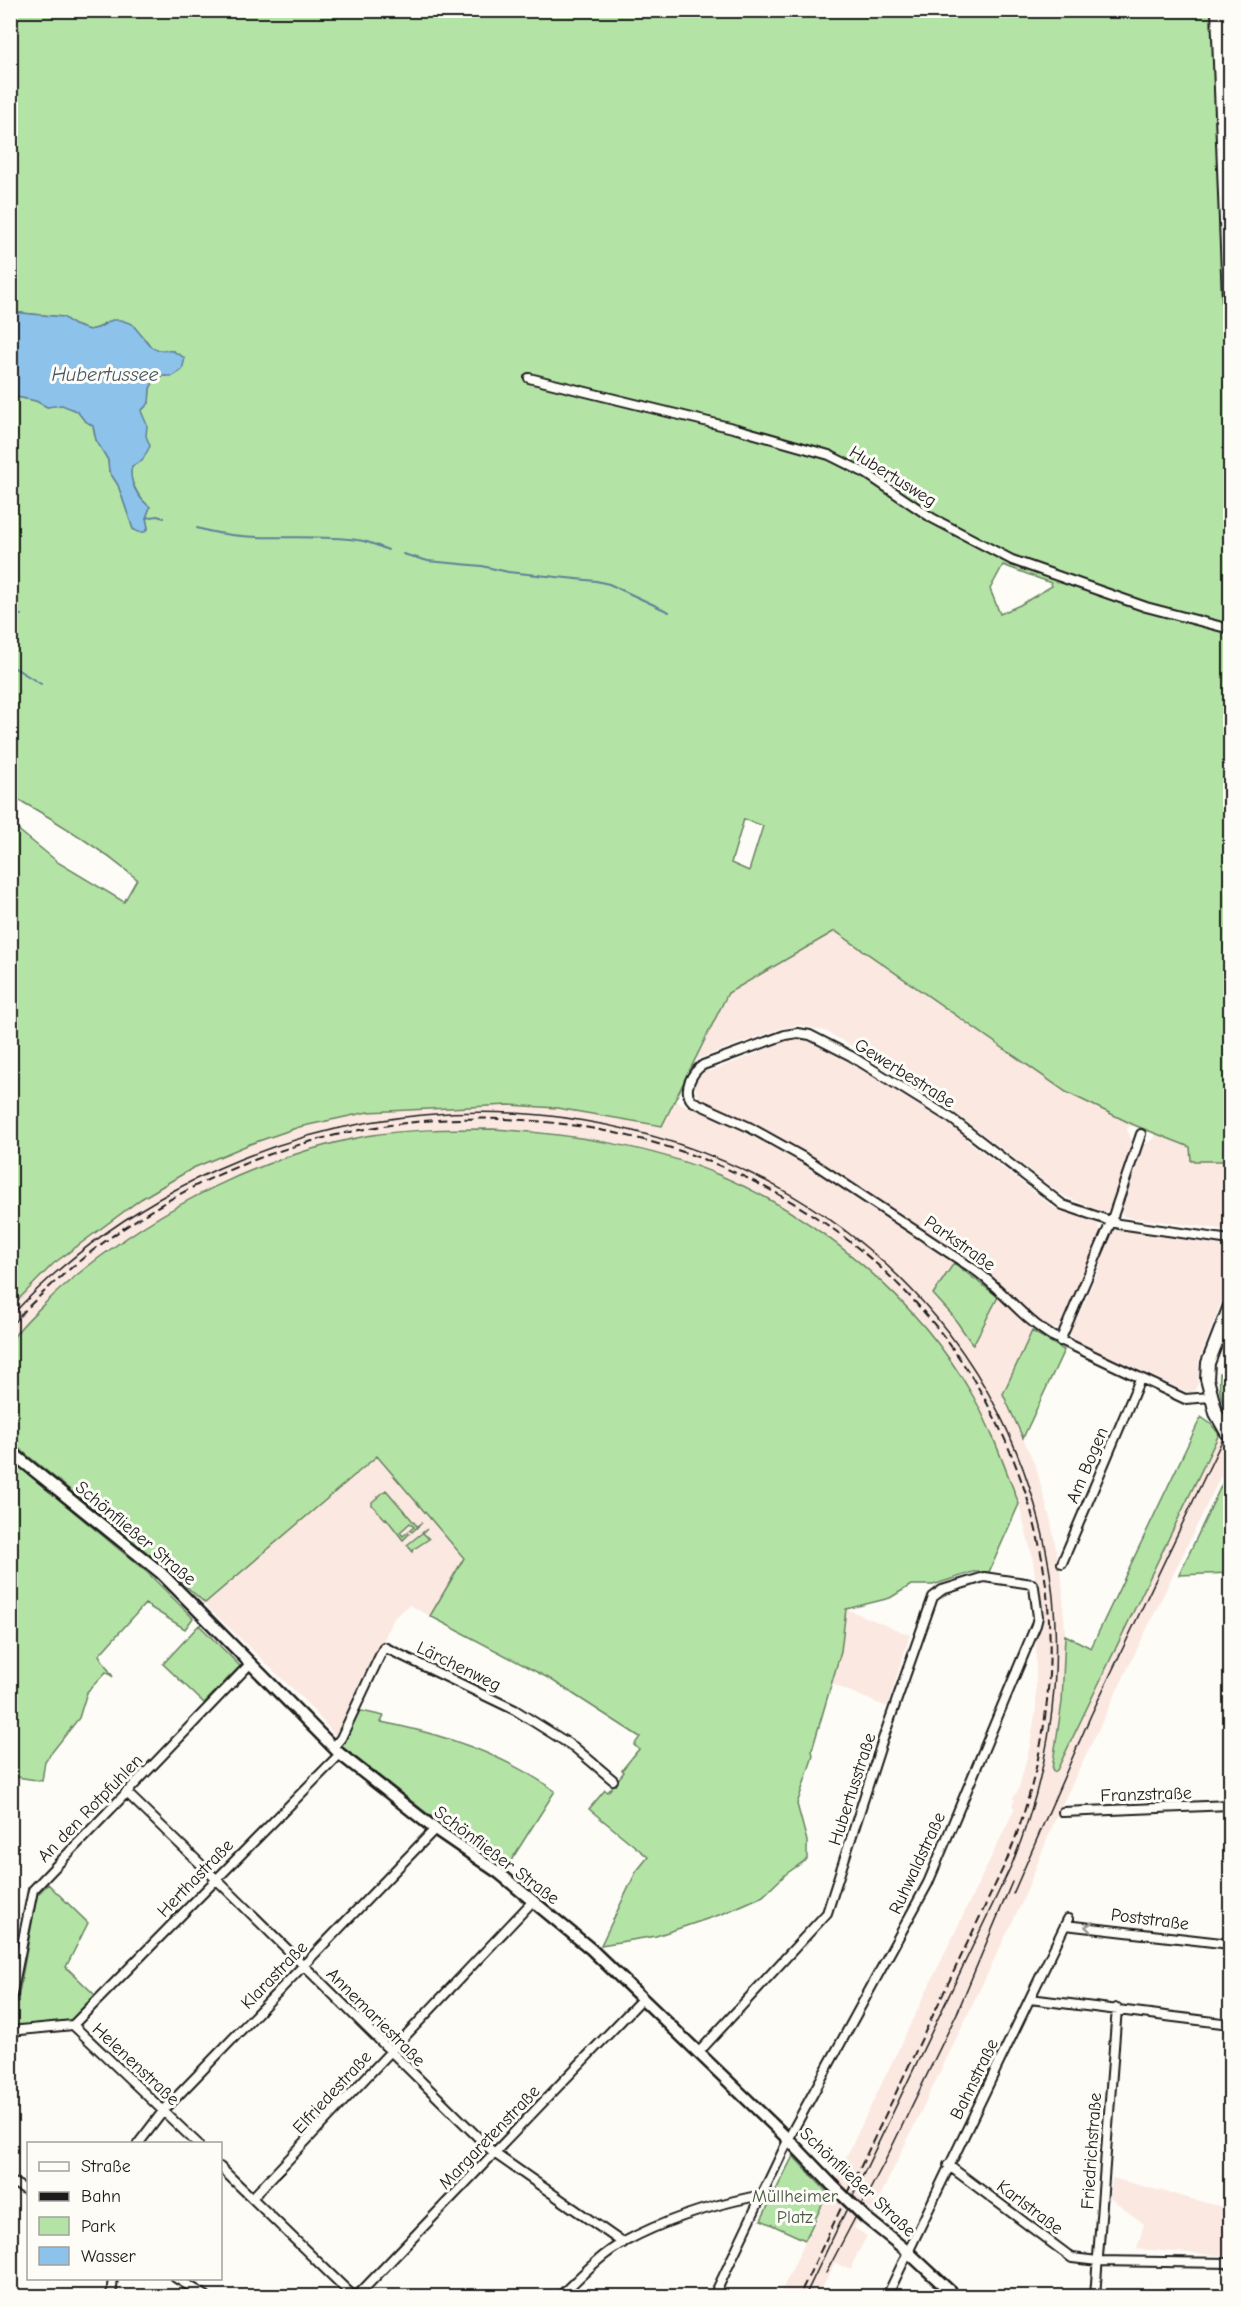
<svg xmlns="http://www.w3.org/2000/svg" width="1241" height="2307" font-family="'Comic Neue',sans-serif">
<rect width="100%" height="100%" fill="#fdfcf7"/>
<filter id="ink" filterUnits="userSpaceOnUse"><feTurbulence type="fractalNoise" baseFrequency=".0167" numOctaves="2"/><feDisplacementMap in="SourceGraphic" scale="12" xChannelSelector="R" yChannelSelector="G"/><feConvolveMatrix kernelMatrix="1 2 1 2 8 2 1 2 1" color-interpolation-filters="sRGB"/></filter>
<g filter="url(#ink)">
<path fill="#fbe8e1" d="M 835,931 L 1066,1092 L 1134,1125 L 1128,1127 L 1127,1130 L 1133,1142 L 1109,1210 L 1102,1212 L 1062,1195 L 950,1109 L 868,1056 L 870,1053 L 866,1051 L 864,1053 L 827,1032 L 801,1025 L 782,1028 L 695,1060 L 728,993 Z
M 794,1038 L 805,1038 L 818,1042 L 863,1069 L 944,1119 L 966,1136 L 967,1140 L 1056,1209 L 1060,1209 L 1097,1223 L 1101,1232 L 1060,1328 L 1051,1329 L 1046,1327 L 997,1281 L 978,1266 L 828,1166 L 739,1116 L 699,1098 L 694,1086 L 703,1070 L 710,1071 L 761,1052 L 763,1048 Z
M 675,1101 L 726,1122 L 813,1169 L 954,1263 L 933,1294 L 952,1315 L 974,1344 L 998,1297 L 1032,1331 L 1003,1394 L 1036,1467 L 1051,1522 L 1062,1581 L 1065,1635 L 1091,1648 L 1201,1417 L 1211,1424 L 1230,1448 L 1230,1457 L 1056,1817 L 1022,1902 L 873,2211 L 866,2206 L 854,2228 L 867,2236 L 853,2262 L 851,2270 L 835,2263 L 818,2296 L 779,2296 L 1015,1808 L 1012,1806 L 1015,1799 L 1012,1799 L 1018,1791 L 1030,1746 L 1036,1709 L 1036,1634 L 1039,1610 L 1033,1560 L 1019,1504 L 999,1453 L 973,1396 L 911,1312 L 864,1266 L 751,1191 L 720,1175 L 688,1164 L 622,1146 L 552,1133 L 493,1129 L 431,1130 L 367,1136 L 314,1149 L 260,1166 L 154,1220 L 107,1250 L 67,1283 L 28,1321 L 11,1342 L 11,1307 L 53,1264 L 141,1199 L 193,1168 L 250,1144 L 299,1127 L 368,1112 L 493,1105 L 557,1108 L 662,1126 Z
M 1151,1131 L 1191,1147 L 1191,1161 L 1230,1161 L 1230,1230 L 1125,1217 L 1119,1211 L 1122,1203 L 1125,1201 L 1139,1160 L 1138,1156 L 1141,1146 L 1154,1139 L 1155,1136 Z
M 1118,1229 L 1230,1247 L 1230,1280 L 1199,1361 L 1198,1384 L 1194,1391 L 1189,1392 L 1180,1389 L 1073,1339 L 1069,1331 L 1074,1320 L 1077,1319 L 1095,1278 L 1101,1264 L 1099,1260 L 1111,1233 Z
M 1230,1336 L 1230,1367 L 1226,1375 L 1220,1373 Z
M 377,1456 L 464,1558 L 430,1616 L 409,1605 L 394,1618 L 337,1737 L 301,1697 L 204,1604 Z
M 846,1609 L 910,1635 L 887,1707 L 832,1684 L 841,1651 Z
M 1112,2178 L 1230,2209 L 1230,2256 L 1137,2249 L 1144,2224 L 1110,2198 Z"/>
<path fill="#b3e4a5" stroke="#688060" stroke-width="1.5" fill-rule="evenodd" d="M 10,11 L 1230,11 L 1230,1161 L 1191,1161 L 1190,1147 L 1134,1125 L 1066,1092 L 835,931 L 728,993 L 662,1126 L 557,1108 L 509,1105 L 368,1112 L 299,1127 L 250,1144 L 193,1168 L 141,1199 L 53,1264 L 11,1307 L 11,824 L 59,863 L 124,902 L 137,879 C 99,848 61,823 19,800 L 11,808 L 11,391 L 17,397 L 36,401 L 47,407 L 62,404 L 77,411 L 84,420 L 93,426 L 96,440 L 108,460 L 109,471 L 118,485 L 133,529 L 138,532 L 148,528 L 146,518 L 150,507 C 142,501 139,496 135,488 C 122,464 143,455 146,434 C 148,425 143,419 141,411 L 149,403 L 150,388 L 157,376 L 167,376 L 173,351 L 157,350 L 151,347 L 146,340 L 104,323 L 98,328 L 89,330 L 74,325 L 63,317 L 11,312 ZM 1003,565 L 1051,583 L 1052,586 L 1020,605 L 1000,614 L 990,589 ZM 744,819 L 763,826 L 749,871 L 731,863 Z
M 493,1129 C 569,1134 648,1145 719,1175 C 819,1217 919,1301 973,1396 C 992,1430 1005,1468 1019,1504 L 989,1572 L 973,1572 L 933,1585 L 911,1585 L 890,1598 L 846,1609 L 841,1651 L 812,1750 L 813,1756 L 797,1804 L 807,1841 L 807,1859 L 786,1874 L 763,1896 L 722,1914 L 656,1936 L 601,1945 L 636,1872 L 648,1857 L 589,1809 L 605,1790 L 608,1792 L 624,1772 L 622,1770 L 639,1749 L 634,1745 L 640,1737 L 550,1679 L 430,1616 L 464,1558 L 377,1456 L 205,1603 L 154,1558 L 11,1442 C 11,1416 11,1390 11,1365 C 11,1358 9,1348 11,1342 C 16,1328 64,1285 78,1274 C 161,1207 260,1156 366,1136 C 408,1129 451,1129 493,1129 Z
M 954,1263 L 998,1297 L 973,1345 L 952,1315 L 933,1294 Z
M 1032,1331 L 1064,1350 L 1023,1438 L 1003,1394 Z
M 1230,1366 L 1230,1405 L 1228,1411 C 1219,1399 1219,1387 1220,1373 L 1226,1375 Z
M 1201,1417 L 1211,1424 L 1219,1434 L 1057,1770 L 1054,1772 L 1052,1769 L 1062,1702 L 1065,1635 L 1091,1648 Z
M 11,1460 L 149,1574 L 193,1618 L 185,1629 L 145,1604 L 99,1655 L 113,1677 L 106,1672 L 87,1692 L 79,1718 L 45,1761 L 42,1781 L 11,1776 Z
M 1230,1467 L 1230,1573 L 1179,1575 Z
M 386,1490 L 417,1526 L 422,1523 L 412,1532 L 410,1530 L 414,1527 L 410,1523 L 400,1532 L 403,1536 L 408,1532 L 409,1534 L 403,1540 L 386,1518 L 385,1519 L 372,1505 L 372,1502 Z
M 427,1529 L 423,1533 L 429,1539 L 414,1549 L 413,1552 L 407,1545 Z
M 199,1625 L 240,1666 L 204,1703 L 163,1664 Z
M 357,1710 L 384,1716 L 381,1722 C 443,1734 504,1754 555,1791 L 507,1867 L 428,1814 L 340,1745 Z
M 48,1884 L 88,1923 L 66,1967 L 95,1995 L 70,2021 L 64,2023 L 13,2026 L 37,1895 Z
M 793,2156 L 828,2193 L 805,2240 L 761,2220 Z"/>
<path fill="#8dc3eb" stroke="#608098" stroke-width="1.5" d="M 11,312 L 63,317 L 74,325 L 89,330 L 98,328 L 112,320 L 121,320 L 132,324 L 151,347 L 157,350 L 173,351 L 185,358 L 182,370 L 173,376 L 157,376 L 150,388 L 149,403 L 141,411 L 147,425 L 146,436 L 150,446 L 142,461 L 132,466 C 128,482 138,498 150,507 L 146,518 L 148,528 L 145,532 L 138,532 L 133,529 L 118,485 L 109,471 L 108,460 L 96,440 L 93,426 L 84,420 L 77,411 L 62,405 L 47,407 L 36,401 L 17,397 L 11,391 Z"/>
<g fill="none" stroke-linecap="round" stroke-linejoin="round">
<path stroke="#608098" stroke-width="2" d="M 146,518 L 157,516 L 164,518
M 197,528 C 249,544 304,533 357,540 C 368,541 378,546 388,550
M 403,554 L 428,561 L 482,566 L 508,572 L 596,581 L 609,584 L 669,612
M 10,612 L 21,615
M 10,665 L 41,684"/>
<defs>
<path id="minor" d="M 529,378 L 737,429 L 829,455 L 867,474 L 932,518 L 1012,560 L 1146,607 L 1230,629
M 1060,1341 L 1111,1222 L 1141,1134
M 1211,1397 L 1185,1399 L 1052,1336 C 1023,1319 1003,1290 975,1270 L 810,1161 L 749,1127 L 692,1101 C 682,1090 692,1072 703,1065 L 785,1035 L 798,1033 L 810,1035 L 851,1056 L 952,1119 L 1063,1205 L 1119,1224 L 1230,1240
M 1062,1563 L 1140,1379
M 333,1748 L 341,1738 L 384,1647 L 515,1710 L 574,1747 L 613,1780
M 126,1792 L 215,1878 L 494,2153 L 623,2243
M 1063,1812 L 1230,1805
M 1065,1925 L 1230,1944
M 1030,1999 L 1230,2024
M 10,2004 L 33,1890 L 250,1664
M 73,2025 L 340,1754
M 10,2031 L 73,2025 L 198,2144
M 699,2052 L 827,1913 L 883,1739 L 933,1597 L 942,1590 L 984,1577 L 1032,1584 L 1034,1587 L 1038,1617 L 1036,1625 L 928,1883 L 792,2132 L 714,2296
M 138,2144 L 164,2110 L 435,1829
M 948,2165 L 1072,2258 L 1098,2261 L 1230,2263
M 220,2167 L 353,2296
M 10,2181 L 28,2191
M 252,2198 L 533,1901
M 176,2278 L 206,2296
M 111,2296 L 113,2278
M 357,2296 L 643,1998
M 560,2296 C 579,2278 600,2255 624,2242 C 663,2221 709,2206 752,2197 L 760,2201
M 887,2296 L 1068,1919
M 1095,2296 L 1117,2008"/>
<path id="secondary" d="M 10,1451 L 161,1573 L 340,1754 L 435,1829 L 499,1873 L 591,1949 L 789,2140 L 832,2185
M 866,2218 L 907,2251 L 955,2296"/>
<path id="primary" d="M 1218,10 L 1230,326
M 1230,1306 L 1208,1363 L 1207,1379 L 1216,1413 L 1230,1438"/>
</defs>
<use href="#minor" stroke="#1c1c1c" stroke-width="12"/>
<use href="#secondary" stroke="#1c1c1c" stroke-width="15"/>
<use href="#primary" stroke="#1c1c1c" stroke-width="16"/>
<use href="#minor" stroke="#fdfcf7" stroke-width="8"/>
<use href="#secondary" stroke="#fdfcf7" stroke-width="10"/>
<use href="#primary" stroke="#fdfcf7" stroke-width="12"/>
<path stroke="#1c1c1c" stroke-width="1.5" d="M 10,1317 C 105,1215 233,1146 370,1122 C 653,1072 952,1218 1035,1505 C 1070,1624 1059,1749 1012,1864 L 805,2296
M 1013,1894 L 1091,1715 L 1230,1424
M 957,2013 L 1012,1882
M 826,2273 L 884,2163 L 961,2005"/>
<path stroke="#1c1c1c" stroke-width="2" stroke-dasharray="9 4.5" stroke-linecap="butt" d="M 10,1326 C 88,1242 186,1179 295,1146 C 582,1059 912,1182 1019,1474 C 1066,1601 1057,1738 1006,1862 L 799,2296"/>
<defs>
<path id="secondary-bridge" d="M 832,2185 L 866,2218"/>
</defs>
<use href="#secondary-bridge" stroke="#1c1c1c" stroke-width="15" stroke-linecap="butt"/>
<use href="#secondary-bridge" stroke="#fdfcf7" stroke-width="10"/>
</g>
<defs><path id="oneway-chevron" d="M-2-3.5L2.5 0L-2 3.5" fill="none" stroke-width="1.6" stroke-linecap="round" stroke-linejoin="round" transform="scale(1.5)"/></defs>
<use stroke="#989794" href="#oneway-chevron" transform="translate(1089 1927) rotate(-173)"/>
</g>
<g text-anchor="middle" stroke-width="6" stroke-linejoin="round" paint-order="stroke">
<g font-size="18" fill="#1c1c1c" stroke="#fdfcf7">
<text transform="translate(893 476) rotate(32)" y="6">Hubertusweg</text>
<text transform="translate(905 1073) rotate(32)" y="6">Gewerbestraße</text>
<text transform="translate(960 1243) rotate(35)" y="6">Parkstraße</text>
<text transform="translate(1087 1465) rotate(-67)" y="6">Am Bogen</text>
<text transform="translate(136 1533) rotate(40)" y="6">Schönfließer Straße</text>
<text transform="translate(459 1666) rotate(26)" y="6">Lärchenweg</text>
<text transform="translate(852 1789) rotate(-72)" y="6">Hubertusstraße</text>
<text transform="translate(1146 1794) rotate(-2)" y="6">Franzstraße</text>
<text transform="translate(90 1808) rotate(-46)" y="6">An den Rotpfuhlen</text>
<text transform="translate(497 1855) rotate(37)" y="6">Schönfließer Straße</text>
<text transform="translate(917 1863) rotate(-65)" y="6">Ruhwaldstraße</text>
<text transform="translate(195 1878) rotate(-46)" y="6">Herthastraße</text>
<text transform="translate(1150 1919) rotate(7)" y="6">Poststraße</text>
<text transform="translate(274 1975) rotate(-46)" y="6">Klarastraße</text>
<text transform="translate(376 2017) rotate(45)" y="6">Annemariestraße</text>
<text transform="translate(136 2064) rotate(43)" y="6">Helenenstraße</text>
<text transform="translate(974 2079) rotate(-64)" y="6">Bahnstraße</text>
<text transform="translate(332 2092) rotate(-47)" y="6">Elfriedestraße</text>
<text transform="translate(489 2137) rotate(-46)" y="6">Margaretenstraße</text>
<text transform="translate(1091 2151) rotate(-86)" y="6">Friedrichstraße</text>
<text transform="translate(858 2182) rotate(43)" y="6">Schönfließer Straße</text>
<text transform="translate(1030 2207) rotate(37)" y="6">Karlstraße</text>
</g>
<g font-size="18" fill="#495845" stroke="#fdfcf7">
<text x="795" y="2202">Müllheimer<tspan x="795" dy="21">Platz</tspan></text>
</g>
<g font-size="20" font-style="italic" fill="#445664" stroke="#fdfcf7">
<text x="105" y="381">Hubertussee</text>
</g>
</g>
<rect width="1241" height="2307" fill="none" stroke="#fdfcf7" stroke-width="36"/>
<rect x="18" y="18" width="1205" height="2271" fill="none" stroke="#1c1c1c" stroke-width="2" filter="url(#ink)"/>
<rect x="27" y="2142" width="195" height="138" fill="#fdfcf7" stroke="#a3a29f" stroke-width="1.5"/>
<rect x="39" y="2162" width="30" height="9" fill="#fdfcf7" stroke="#a3a29f" stroke-width="1.5"/>
<text x="81" y="2172" font-size="18" fill="#1c1c1c">Straße</text>
<rect x="39" y="2192" width="30" height="9" fill="#1c1c1c" stroke="#a3a29f" stroke-width="1.5"/>
<text x="81" y="2202" font-size="18" fill="#1c1c1c">Bahn</text>
<rect x="39" y="2217" width="30" height="18" fill="#b3e4a5" stroke="#a3a29f" stroke-width="1.5"/>
<text x="81" y="2232" font-size="18" fill="#1c1c1c">Park</text>
<rect x="39" y="2247" width="30" height="18" fill="#8dc3eb" stroke="#a3a29f" stroke-width="1.5"/>
<text x="81" y="2262" font-size="18" fill="#1c1c1c">Wasser</text>
</svg>
